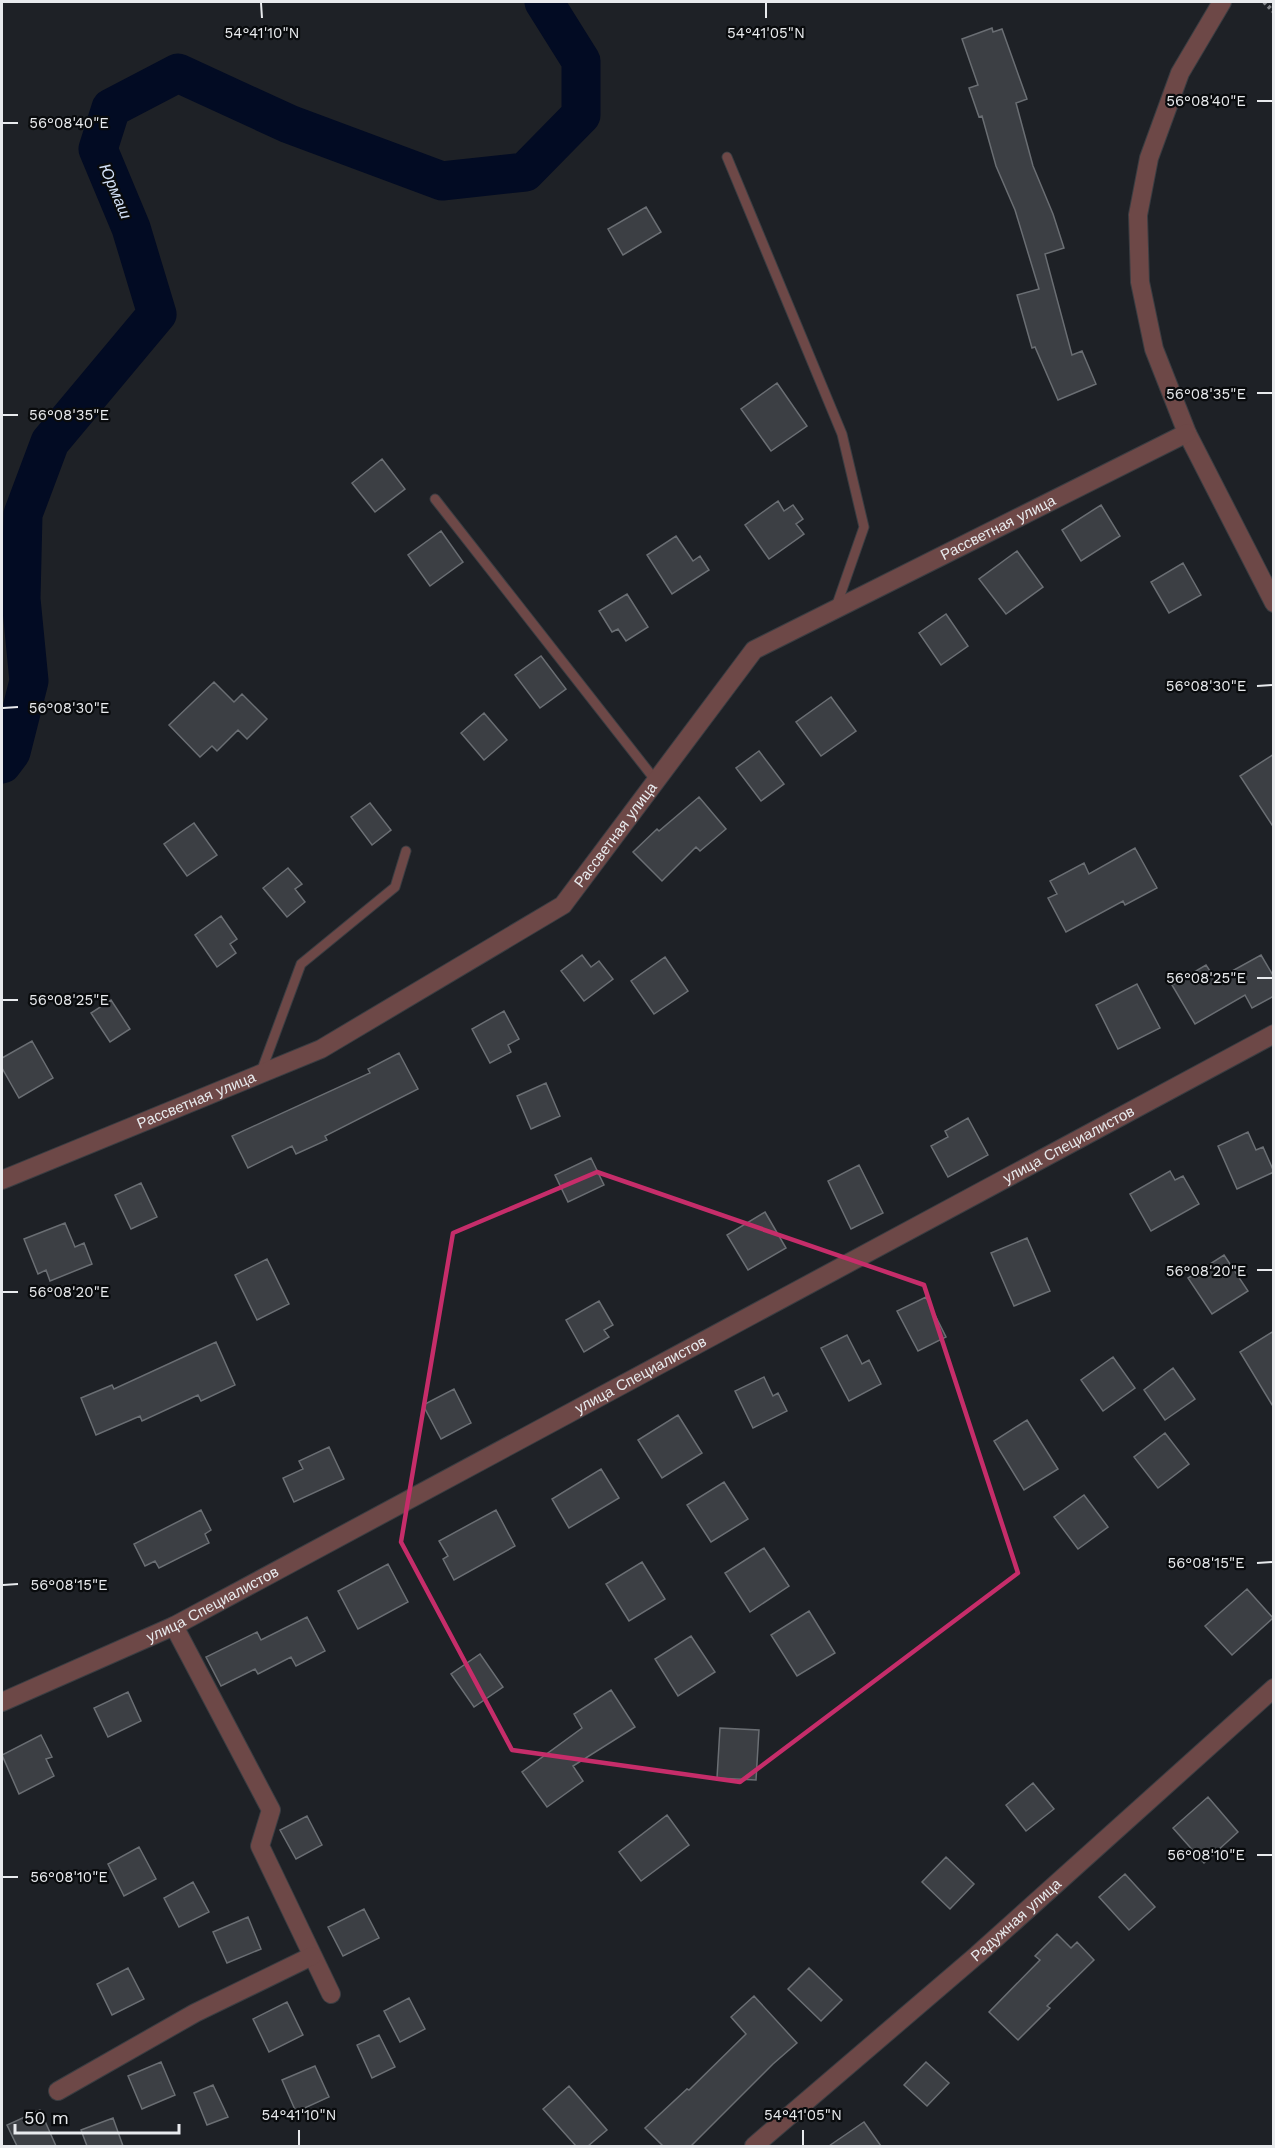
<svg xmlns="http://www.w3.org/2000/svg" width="1275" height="2148" font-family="'Work Sans',sans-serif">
<rect width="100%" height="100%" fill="#1e2126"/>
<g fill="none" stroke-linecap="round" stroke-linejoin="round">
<path stroke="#020b23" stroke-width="39" d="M 2,764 L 11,752 L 29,681 L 21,599 L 23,514 L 50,442 L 157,314 L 131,228 L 98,149 L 111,108 L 178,73 L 289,124 L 442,181 L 525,172 L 581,115 L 581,61 L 544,2"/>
</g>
<path fill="#3c3f44" stroke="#6a6e73" stroke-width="1.5" d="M 992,28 L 993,32 L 1002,29 L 1027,99 L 1016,103 L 1033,166 L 1053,214 L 1064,248 L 1045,254 L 1072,355 L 1082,351 L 1096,384 L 1058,400 L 1035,347 L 1032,348 L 1017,295 L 1039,289 L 1015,210 L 996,166 L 982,116 L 979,117 L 969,88 L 978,85 L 962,39 Z
M 646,207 L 661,232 L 623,255 L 608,229 Z
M 777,383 L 807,426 L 771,451 L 741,409 Z
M 382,459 L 405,489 L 375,512 L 352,483 Z
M 778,501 L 784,511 L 793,505 L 803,519 L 796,524 L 804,534 L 769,559 L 745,525 Z
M 1101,505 L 1120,536 L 1081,561 L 1062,530 Z
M 441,531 L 463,562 L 430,586 L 408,555 Z
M 676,536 L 693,561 L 700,556 L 709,570 L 672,594 L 647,555 Z
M 1017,551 L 1043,587 L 1006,614 L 979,579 Z
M 1183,563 L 1201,595 L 1169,613 L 1151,582 Z
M 627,594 L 648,627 L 626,641 L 618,629 L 612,632 L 599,611 Z
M 946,614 L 968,646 L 941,665 L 919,633 Z
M 541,656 L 566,689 L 540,708 L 515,675 Z
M 214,682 L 234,702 L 242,694 L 267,719 L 247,739 L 238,730 L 217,751 L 212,746 L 200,757 L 169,725 Z
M 831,697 L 856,731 L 821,756 L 796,722 Z
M 484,713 L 507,740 L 484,760 L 461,733 Z
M 759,751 L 784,784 L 761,801 L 736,768 Z
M 1274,754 L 1274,828 L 1240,776 Z
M 699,797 L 726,829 L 700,851 L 696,847 L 662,881 L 633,852 L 657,829 L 659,831 Z
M 370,803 L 391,830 L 372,845 L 351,817 Z
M 194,823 L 217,855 L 187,876 L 164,844 Z
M 1135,848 L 1157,888 L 1125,905 L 1123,901 L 1066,932 L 1048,898 L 1057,894 L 1050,881 L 1084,863 L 1089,874 Z
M 288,868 L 302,884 L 295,889 L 305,902 L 287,917 L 263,888 Z
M 221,916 L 237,939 L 230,944 L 236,953 L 217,967 L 195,935 Z
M 582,955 L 591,967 L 599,961 L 613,979 L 584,1001 L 561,971 Z
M 1261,955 L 1274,977 L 1274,996 L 1252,1008 L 1245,995 L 1195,1024 L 1172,985 L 1206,965 L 1216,980 Z
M 665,957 L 688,991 L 654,1014 L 631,981 Z
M 1137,984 L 1160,1028 L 1118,1049 L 1096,1005 Z
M 111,1000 L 130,1029 L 110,1042 L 91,1013 Z
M 504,1011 L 519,1039 L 508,1045 L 511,1052 L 490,1063 L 472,1029 Z
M 32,1041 L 53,1078 L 19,1098 L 2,1068 L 2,1058 Z
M 399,1053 L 418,1089 L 325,1136 L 327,1140 L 296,1154 L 292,1146 L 248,1168 L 232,1136 L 370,1073 L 368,1069 Z
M 546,1083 L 560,1116 L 531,1129 L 517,1096 Z
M 968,1118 L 988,1155 L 948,1177 L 931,1146 L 948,1137 L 945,1131 Z
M 1248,1132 L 1256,1150 L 1263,1147 L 1274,1172 L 1237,1189 L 1218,1146 Z
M 591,1158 L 604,1185 L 568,1202 L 555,1175 Z
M 859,1165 L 883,1213 L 851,1229 L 828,1181 Z
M 1170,1171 L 1175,1180 L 1183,1176 L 1199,1204 L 1151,1231 L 1130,1194 Z
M 141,1183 L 157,1217 L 131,1229 L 115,1195 Z
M 765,1212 L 786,1248 L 748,1270 L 727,1235 Z
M 65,1223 L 75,1247 L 84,1243 L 92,1264 L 50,1281 L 46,1270 L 38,1274 L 24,1239 Z
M 1027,1238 L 1050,1291 L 1014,1306 L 991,1253 Z
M 1224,1255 L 1248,1291 L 1212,1314 L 1188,1278 Z
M 267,1259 L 289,1304 L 257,1320 L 235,1275 Z
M 926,1297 L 946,1337 L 918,1351 L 897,1311 Z
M 599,1301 L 613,1325 L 604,1330 L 609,1337 L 584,1352 L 566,1320 Z
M 1274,1331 L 1274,1408 L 1240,1352 Z
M 847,1335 L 862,1364 L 869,1360 L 881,1384 L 849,1401 L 821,1348 Z
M 216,1342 L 235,1385 L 201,1401 L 198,1395 L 142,1421 L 140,1416 L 96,1435 L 81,1398 L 112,1385 L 114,1389 Z
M 1113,1357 L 1135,1388 L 1103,1411 L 1081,1380 Z
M 1173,1368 L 1195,1399 L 1165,1420 L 1144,1390 Z
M 764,1377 L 773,1396 L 778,1393 L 787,1411 L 753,1428 L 735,1391 Z
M 454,1389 L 471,1423 L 441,1439 L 423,1405 Z
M 678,1415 L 702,1453 L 662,1478 L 638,1440 Z
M 1027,1420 L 1058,1469 L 1024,1490 L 994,1441 Z
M 1165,1433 L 1189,1464 L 1158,1488 L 1134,1457 Z
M 329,1447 L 344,1479 L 294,1502 L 283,1478 L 303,1469 L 299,1461 Z
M 601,1469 L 619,1498 L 569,1528 L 552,1499 Z
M 724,1482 L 748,1519 L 711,1542 L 687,1505 Z
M 1084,1495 L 1108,1527 L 1078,1549 L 1054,1517 Z
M 201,1510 L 211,1530 L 205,1534 L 209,1543 L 159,1568 L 155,1561 L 145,1566 L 134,1544 Z
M 496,1510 L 515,1546 L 454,1580 L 443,1559 L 448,1556 L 439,1541 Z
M 764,1548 L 789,1586 L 750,1612 L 725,1573 Z
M 642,1562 L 665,1599 L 629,1621 L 606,1584 Z
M 388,1564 L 408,1602 L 358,1629 L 338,1591 Z
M 1247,1589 L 1273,1618 L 1232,1655 L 1205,1626 Z
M 809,1611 L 835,1653 L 797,1676 L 771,1635 Z
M 307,1617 L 325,1651 L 296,1666 L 291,1657 L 258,1674 L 255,1669 L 221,1686 L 206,1657 L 257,1632 L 261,1640 Z
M 691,1636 L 715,1672 L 678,1696 L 655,1659 Z
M 480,1654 L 503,1687 L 474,1707 L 451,1674 Z
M 611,1690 L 635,1727 L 573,1766 L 583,1781 L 547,1807 L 522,1772 L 582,1728 L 574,1714 Z
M 128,1692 L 141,1721 L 108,1737 L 94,1708 Z
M 720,1728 L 759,1730 L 756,1780 L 717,1778 Z
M 41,1735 L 52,1757 L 46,1759 L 54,1776 L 19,1794 L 2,1755 Z
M 1033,1783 L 1054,1809 L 1026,1831 L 1006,1805 Z
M 1208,1797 L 1238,1832 L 1204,1863 L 1173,1828 Z
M 667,1815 L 689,1845 L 641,1881 L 619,1852 Z
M 307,1816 L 322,1845 L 296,1859 L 280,1830 Z
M 139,1847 L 156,1879 L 124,1896 L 108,1864 Z
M 946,1857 L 974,1884 L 950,1909 L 922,1882 Z
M 1125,1874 L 1155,1907 L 1129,1930 L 1099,1897 Z
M 193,1882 L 209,1912 L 179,1927 L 164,1898 Z
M 364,1909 L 379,1938 L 343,1956 L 328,1927 Z
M 248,1917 L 261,1949 L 227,1963 L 213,1932 Z
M 1057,1934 L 1071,1948 L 1077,1942 L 1094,1960 L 1047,2006 L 1050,2008 L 1018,2040 L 989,2012 L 1040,1960 L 1035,1956 Z
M 128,1968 L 144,1999 L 112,2015 L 97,1984 Z
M 809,1968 L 842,2000 L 821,2021 L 788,1989 Z
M 754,1996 L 797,2043 L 773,2064 L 691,2146 L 663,2146 L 645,2128 L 687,2089 L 689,2090 L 746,2034 L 731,2017 Z
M 409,1998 L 425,2029 L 400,2042 L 384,2011 Z
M 287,2002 L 303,2035 L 269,2052 L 253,2019 Z
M 379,2035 L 395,2067 L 372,2078 L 357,2045 Z
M 161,2062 L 175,2095 L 142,2109 L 128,2076 Z
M 926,2062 L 949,2083 L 927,2106 L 904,2085 Z
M 315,2066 L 329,2097 L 296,2112 L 282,2080 Z
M 213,2085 L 228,2117 L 207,2125 L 194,2093 Z
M 569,2086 L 607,2130 L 588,2146 L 576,2146 L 543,2109 Z
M 40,2110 L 56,2146 L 17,2146 L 7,2125 Z
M 113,2118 L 123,2146 L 87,2146 L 81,2130 Z
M 864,2122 L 881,2146 L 829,2146 Z"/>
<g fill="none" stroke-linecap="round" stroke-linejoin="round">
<defs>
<path id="service" d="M 727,157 L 842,434 L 864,527 L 836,607
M 435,499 L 656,781
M 261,1072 L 301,964 L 395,887 L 406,851"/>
<g id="minor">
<path d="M 1222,2 L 1180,73 L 1149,158 L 1138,215 L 1140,282 L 1154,349 L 1187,433 L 1274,603"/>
<path id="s1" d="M 2,1180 L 321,1049 L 563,905 L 754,650 L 1187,433"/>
<path d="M 174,1626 L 271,1810 L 260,1846 L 331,1994"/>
<path id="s2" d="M 2,1702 L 174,1626 L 1274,1034"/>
<path d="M 58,2091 L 195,2013 L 312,1956"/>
<path id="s3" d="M 754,2146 L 977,1955 L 1274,1688"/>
</g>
</defs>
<use href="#service" stroke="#3a3d42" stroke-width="11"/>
<use href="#minor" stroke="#3a3d42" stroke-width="20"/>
<path stroke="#84868a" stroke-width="4" stroke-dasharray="3 3" stroke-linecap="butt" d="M 1264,2 L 1274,12"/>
<use href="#service" stroke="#6d4847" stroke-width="9"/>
<use href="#minor" stroke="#6d4847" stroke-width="18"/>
</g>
<path fill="none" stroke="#c62d6a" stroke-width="4.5" stroke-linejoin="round" d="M 597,1172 L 924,1285 L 1018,1573 L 740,1782 L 512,1750 L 401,1542 L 453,1233 Z"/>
<path fill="none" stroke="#e8eaed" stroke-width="2" d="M 261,3 L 262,18M 766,3 L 766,18M 1257,101 L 1272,101M 3,123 L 18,123M 1257,393 L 1272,393M 3,415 L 18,415M 1257,686 L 1272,685M 3,708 L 18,707M 1257,978 L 1272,978M 3,1000 L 18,1000M 1257,1270 L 1272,1270M 3,1292 L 18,1292M 1257,1563 L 1272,1562M 3,1585 L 18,1584M 1257,1855 L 1272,1855M 3,1877 L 18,1877M 299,2130 L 299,2145M 803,2130 L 803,2145"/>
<g text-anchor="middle" stroke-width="4.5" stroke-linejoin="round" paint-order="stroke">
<g font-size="15" fill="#e8eaed" stroke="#090b0d">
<text dy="5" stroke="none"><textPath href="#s1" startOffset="1218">Рассветная улица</textPath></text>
<text dy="5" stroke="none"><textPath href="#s1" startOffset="714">Рассветная улица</textPath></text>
<text dy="5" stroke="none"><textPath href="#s1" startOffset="210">Рассветная улица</textPath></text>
<text dy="5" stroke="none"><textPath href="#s2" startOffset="1204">улица Специалистов</textPath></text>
<text dy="5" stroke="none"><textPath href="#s2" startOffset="718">улица Специалистов</textPath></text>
<text dy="5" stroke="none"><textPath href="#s2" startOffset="232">улица Специалистов</textPath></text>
<text dy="5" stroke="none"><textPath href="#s3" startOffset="346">Радужная улица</textPath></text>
</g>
<g font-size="16" font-style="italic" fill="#d3e0f6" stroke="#090b0d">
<text transform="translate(116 191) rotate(67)" y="6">Юрмаш</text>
</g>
</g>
<g font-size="15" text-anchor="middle" fill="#e8eaed" stroke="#090b0d" stroke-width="4.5" stroke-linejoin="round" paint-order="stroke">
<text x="262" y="38">54°41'10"N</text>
<text x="766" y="38">54°41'05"N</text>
<text x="1206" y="106">56°08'40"E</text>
<text x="69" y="128">56°08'40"E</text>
<text x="1206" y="399">56°08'35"E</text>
<text x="69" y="420">56°08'35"E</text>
<text x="1206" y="691">56°08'30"E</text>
<text x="69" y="713">56°08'30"E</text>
<text x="1206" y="983">56°08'25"E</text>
<text x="69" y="1005">56°08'25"E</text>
<text x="1206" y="1276">56°08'20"E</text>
<text x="69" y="1297">56°08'20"E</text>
<text x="1206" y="1568">56°08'15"E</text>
<text x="69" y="1590">56°08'15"E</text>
<text x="1206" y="1860">56°08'10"E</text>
<text x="69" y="1882">56°08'10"E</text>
<text x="299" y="2120">54°41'10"N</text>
<text x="803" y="2120">54°41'05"N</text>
</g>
<rect width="1275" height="2148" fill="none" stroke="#e8eaed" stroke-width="6"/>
<path d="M15 2124v9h164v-9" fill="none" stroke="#e8eaed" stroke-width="3"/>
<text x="24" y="2124" font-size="18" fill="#e8eaed" stroke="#090b0d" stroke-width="4.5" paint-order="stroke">50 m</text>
</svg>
